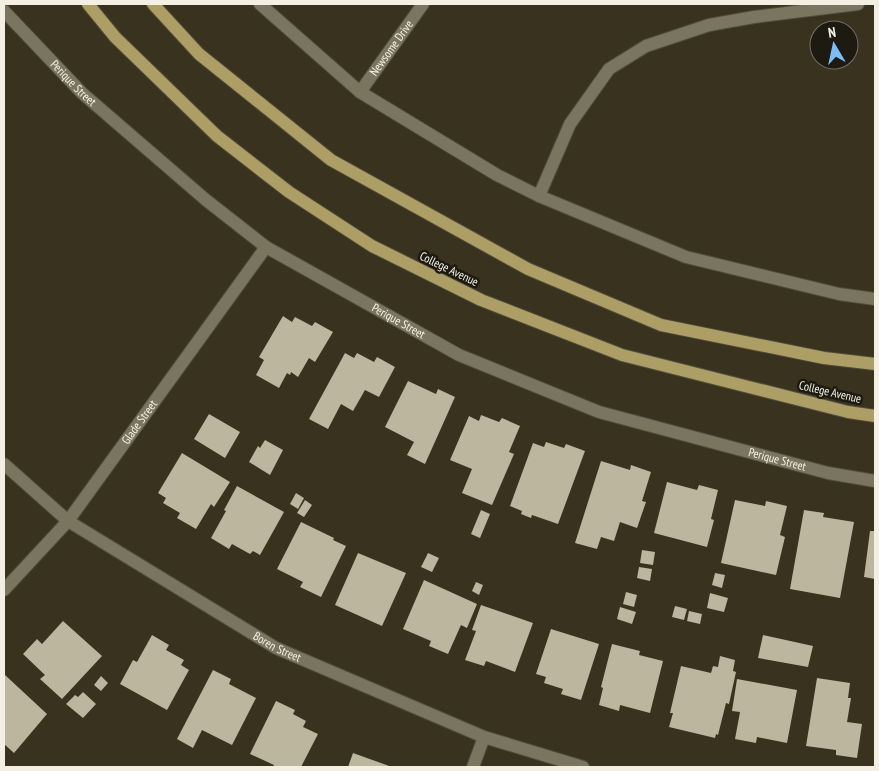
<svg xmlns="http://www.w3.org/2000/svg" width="879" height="771" font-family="'PT Sans Narrow',sans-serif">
<rect width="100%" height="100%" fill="#38321e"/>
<path fill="#bcb69e" d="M 283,316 L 292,322 L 295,317 L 312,326 L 315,322 L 333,332 L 315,362 L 309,358 L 298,377 L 291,372 L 290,375 L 287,373 L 279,388 L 256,375 L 264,360 L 259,357 Z
M 345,353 L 354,358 L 357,353 L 374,362 L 377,357 L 395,367 L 379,397 L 365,390 L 353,411 L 341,404 L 328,429 L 309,419 Z
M 408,381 L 436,394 L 438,389 L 455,397 L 425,464 L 407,455 L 414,442 L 385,427 Z
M 209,414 L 240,432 L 225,458 L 194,439 Z
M 481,415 L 499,422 L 502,418 L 520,426 L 509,452 L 514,454 L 492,505 L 462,493 L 472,469 L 450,460 L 469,416 L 479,421 Z
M 265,440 L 283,450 L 270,475 L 249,462 L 258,446 L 260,448 Z
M 546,442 L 564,448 L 566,444 L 585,451 L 558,524 L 532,515 L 531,518 L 521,514 L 522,511 L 510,506 L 533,443 L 544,447 Z
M 182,453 L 230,482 L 214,507 L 211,504 L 196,529 L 177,518 L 180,513 L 163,503 L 166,498 L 158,493 Z
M 601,461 L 630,470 L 631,465 L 651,472 L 642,501 L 646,502 L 637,528 L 620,522 L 614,541 L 601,537 L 597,549 L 575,543 Z
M 667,482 L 697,490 L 699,485 L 718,490 L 711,519 L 714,520 L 707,547 L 654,533 Z
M 237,486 L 284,512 L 260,555 L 253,551 L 250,554 L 232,544 L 229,549 L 211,538 L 226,511 L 224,510 Z
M 296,493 L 304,498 L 298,509 L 290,504 Z
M 305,500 L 312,505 L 304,517 L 297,513 Z
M 735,500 L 765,506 L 766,501 L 787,506 L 780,535 L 785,537 L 776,575 L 721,563 Z
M 481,510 L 490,514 L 480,538 L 471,534 Z
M 804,510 L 824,513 L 823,517 L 854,522 L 840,598 L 790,589 Z
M 301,522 L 334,538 L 333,540 L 346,546 L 321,597 L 300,587 L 303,582 L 277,569 Z
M 870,531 L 875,531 L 875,579 L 864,577 Z
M 642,550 L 655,552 L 653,565 L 640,563 Z
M 358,553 L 406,573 L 382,626 L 335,605 Z
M 428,553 L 439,558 L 432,572 L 421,567 Z
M 639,567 L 652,569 L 650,581 L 637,578 Z
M 715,573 L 725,575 L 722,588 L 712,585 Z
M 424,580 L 477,604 L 467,628 L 461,625 L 448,654 L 429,646 L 431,641 L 403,629 Z
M 476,582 L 483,585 L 479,595 L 472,591 Z
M 626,592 L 637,595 L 634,607 L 623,604 Z
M 710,593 L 728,598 L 724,612 L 707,608 Z
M 481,605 L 533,623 L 515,672 L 486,661 L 484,666 L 465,660 L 476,631 L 472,630 Z
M 675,606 L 687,609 L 684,620 L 672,617 Z
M 620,607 L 636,612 L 632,624 L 617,619 Z
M 689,611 L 702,614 L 700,624 L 687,621 Z
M 63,621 L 102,656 L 62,699 L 40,679 L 45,675 L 23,654 L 37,639 L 42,644 Z
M 551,629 L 599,644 L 581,700 L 561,694 L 563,689 L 544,683 L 546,677 L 536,674 Z
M 152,635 L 169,645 L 166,650 L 184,660 L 181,665 L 189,670 L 167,710 L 120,684 L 133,660 L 137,662 Z
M 763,635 L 813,646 L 808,667 L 758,658 Z
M 612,644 L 640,651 L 639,655 L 663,661 L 650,713 L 620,705 L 619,711 L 599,705 L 603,688 L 601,687 Z
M 720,656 L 735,660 L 733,671 L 736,672 L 729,704 L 726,703 L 718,735 L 716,734 L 715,738 L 669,727 L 673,713 L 670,713 L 681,666 L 711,673 L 713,666 L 718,667 Z
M 213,670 L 231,679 L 229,684 L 256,698 L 232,745 L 202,730 L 193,748 L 177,739 Z
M 5,675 L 47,714 L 14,753 L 4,744 Z
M 101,676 L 108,683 L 101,691 L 94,685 Z
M 817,678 L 850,683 L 848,698 L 851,698 L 847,722 L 862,724 L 857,758 L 836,755 L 836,750 L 806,746 Z
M 737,679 L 797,690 L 787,743 L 757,737 L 756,743 L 735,739 L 740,712 L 732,711 Z
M 83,692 L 96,704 L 83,718 L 66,704 L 75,695 L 78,697 Z
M 276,701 L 295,710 L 293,714 L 306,721 L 303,727 L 318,734 L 301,767 L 273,767 L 274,765 L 250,754 Z
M 353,753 L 392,767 L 348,767 Z"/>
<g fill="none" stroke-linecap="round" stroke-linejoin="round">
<defs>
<g id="minor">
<path d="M 260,4 L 360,92 L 497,175 L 539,196 L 686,257 L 839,294 L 875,299"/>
<path id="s1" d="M 4,11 L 82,93 L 206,200 L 266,247 L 459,355 L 599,412 L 828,473 L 875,481"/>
<path id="s2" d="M 360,92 L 423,4"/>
<path d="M 539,196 L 570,124 L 609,69 L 646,46 L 709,25 L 754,17 L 858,4"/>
<path id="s3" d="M 4,464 L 68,521 L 276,648 L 484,737 L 583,767"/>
<path id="s4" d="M 4,590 L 68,521 L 266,247"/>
<path d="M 473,767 L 484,737"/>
</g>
<path id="major" d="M 88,4 L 115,37 L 217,136 L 289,192 L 372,246 L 481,300 L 622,355 L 848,412 L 875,416
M 153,4 L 199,54 L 331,160 L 528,269 L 661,325 L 824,358 L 875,364"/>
</defs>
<use href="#minor" stroke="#524d3b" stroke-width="14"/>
<use href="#major" stroke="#524d3b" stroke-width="14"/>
<use href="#minor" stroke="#7a755e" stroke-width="12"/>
<use href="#major" stroke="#ac9e65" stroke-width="12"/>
</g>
<g text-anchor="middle" stroke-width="5" stroke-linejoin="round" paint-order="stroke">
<g font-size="12" fill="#f3f0e3" stroke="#1c1a11">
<text dy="4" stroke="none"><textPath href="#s2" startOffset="54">Newsome Drive</textPath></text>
<text dy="4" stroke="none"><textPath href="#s1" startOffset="100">Perique Street</textPath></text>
<text transform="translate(449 269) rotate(26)" y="4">College Avenue</text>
<text dy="4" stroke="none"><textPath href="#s1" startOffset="505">Perique Street</textPath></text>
<text transform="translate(830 392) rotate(13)" y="4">College Avenue</text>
<text dy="4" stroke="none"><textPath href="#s4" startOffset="216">Glade Street</textPath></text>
<text dy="4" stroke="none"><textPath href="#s1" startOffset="910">Perique Street</textPath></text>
<text dy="4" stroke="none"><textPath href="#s3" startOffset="330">Boren Street</textPath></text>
</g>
</g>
<rect width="879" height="771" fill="none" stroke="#f3f0e3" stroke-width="10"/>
<g transform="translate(834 45) rotate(351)"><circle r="24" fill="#1c1a11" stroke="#727065"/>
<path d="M0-4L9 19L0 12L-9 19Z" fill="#7bbef8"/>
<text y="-8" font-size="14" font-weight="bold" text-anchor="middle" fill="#f3f0e3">N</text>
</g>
</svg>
